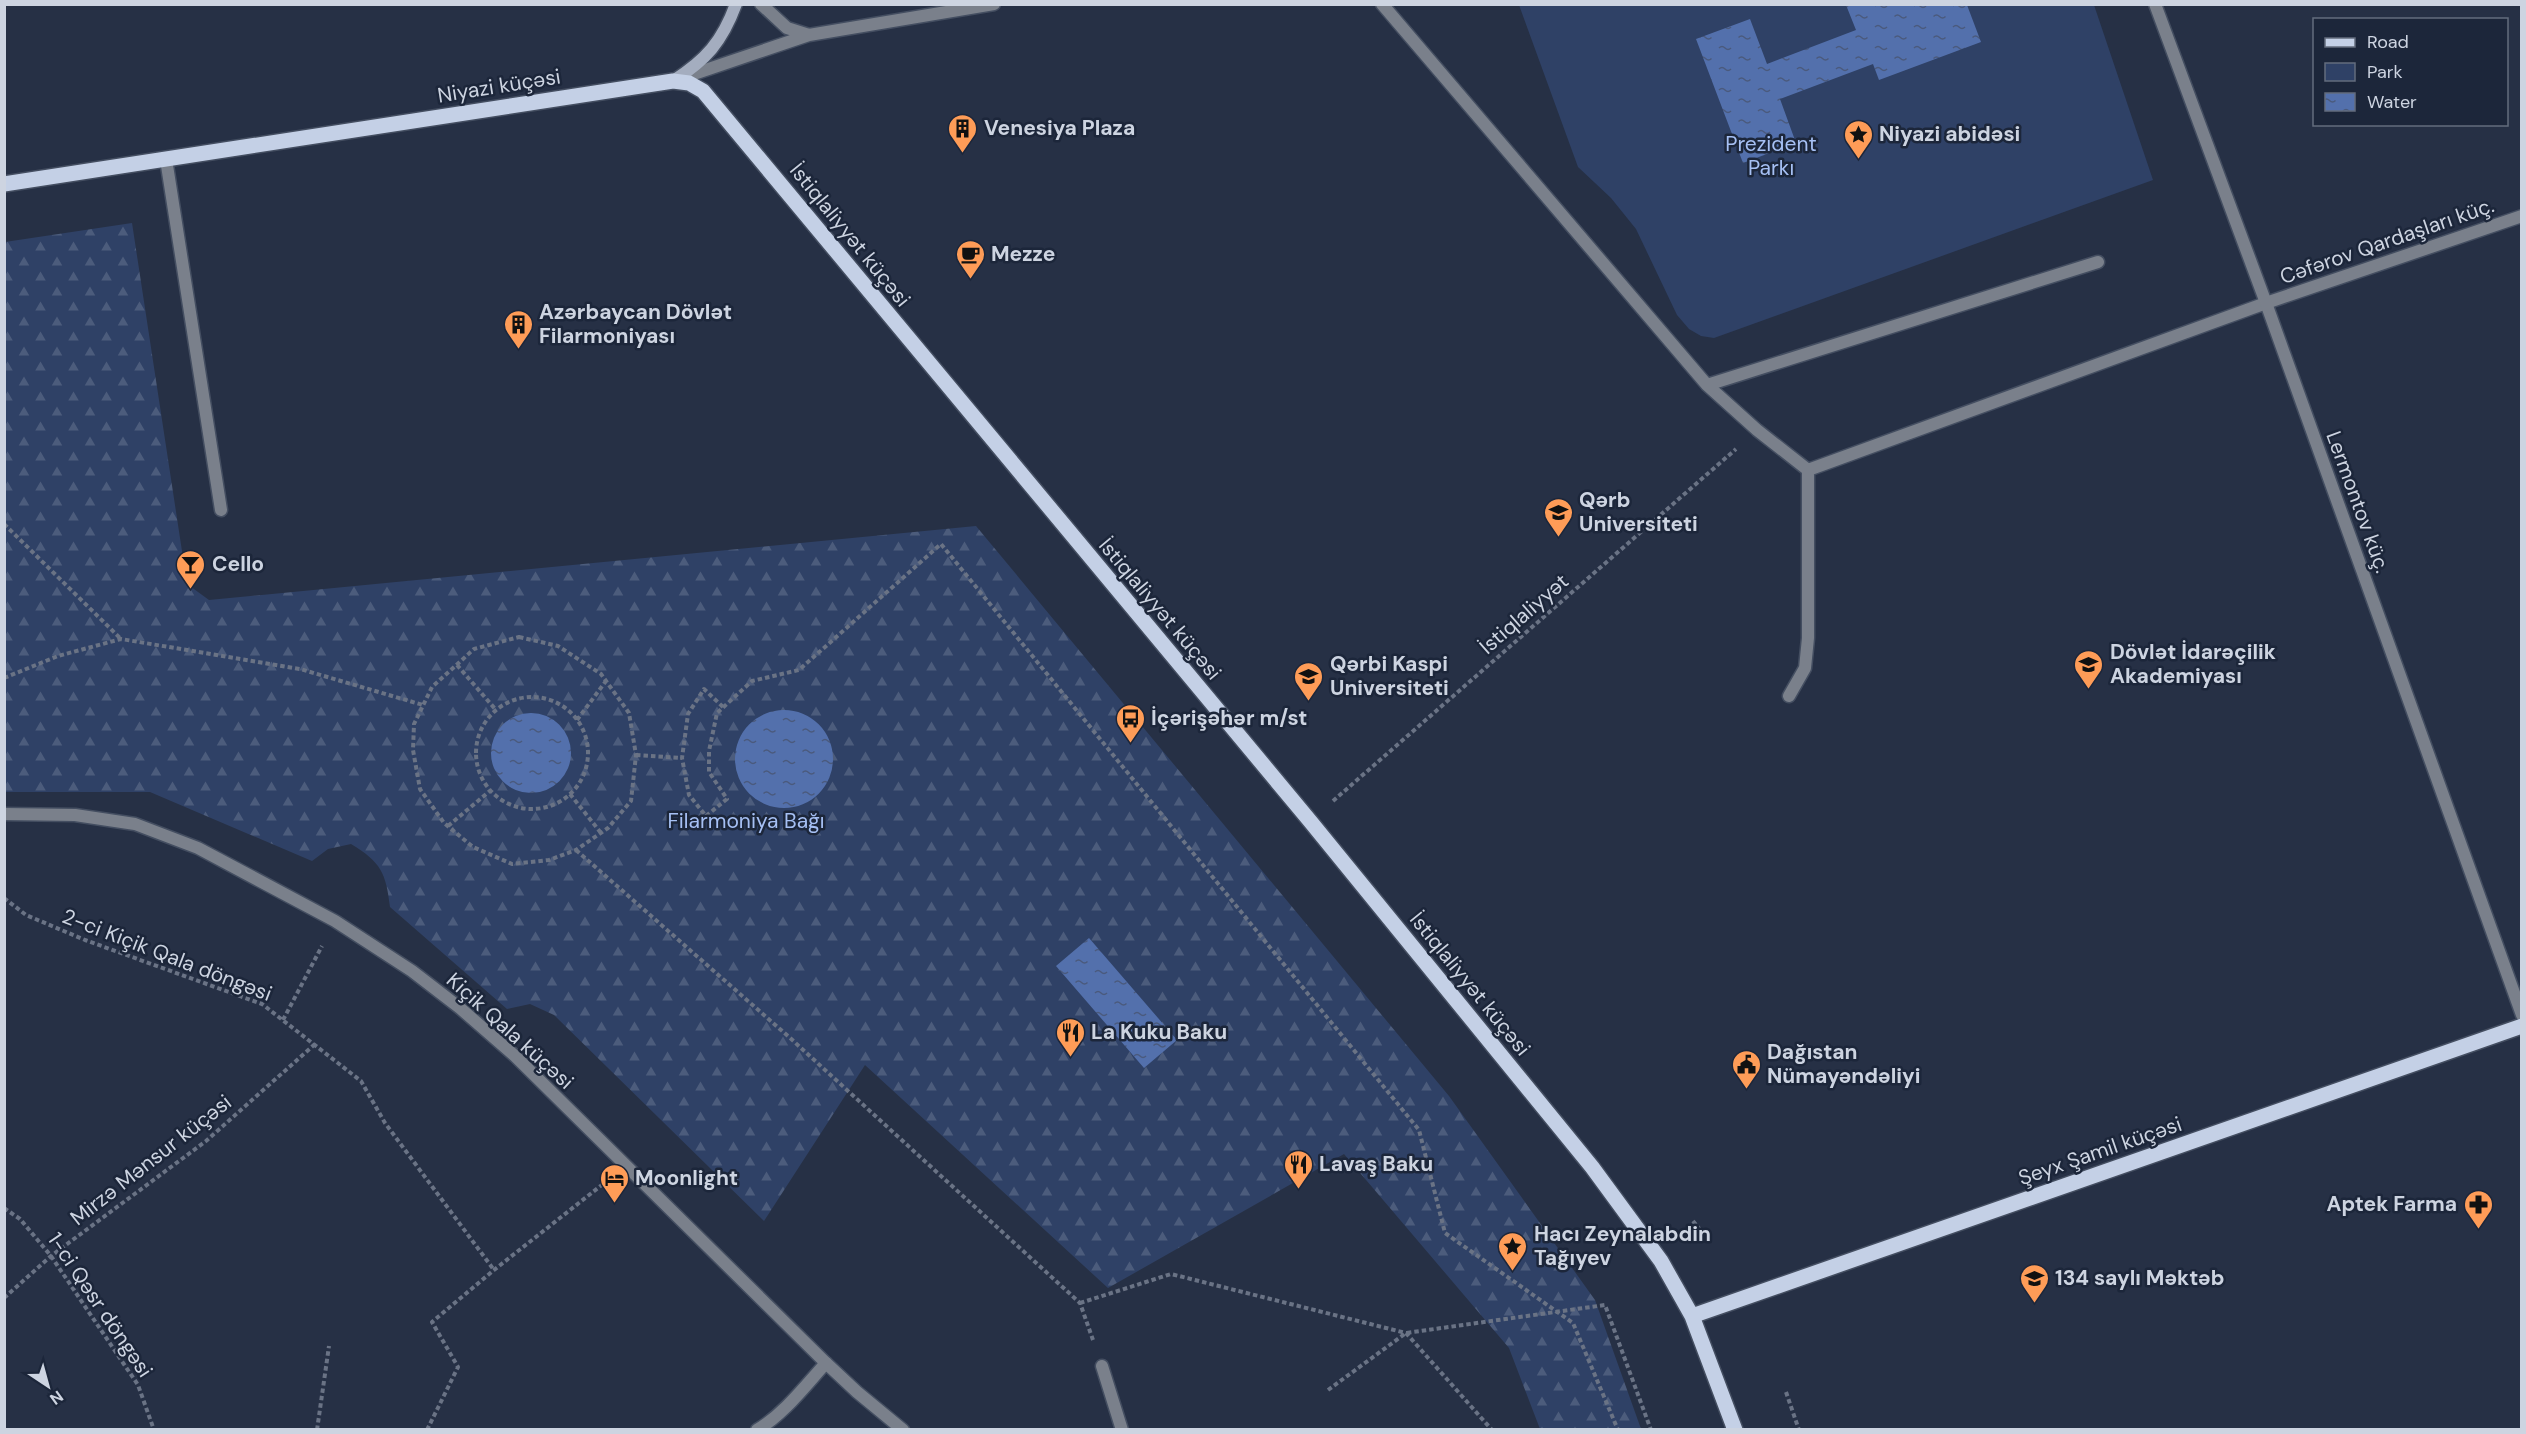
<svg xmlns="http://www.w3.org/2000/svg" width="2526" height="1434" font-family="'DM Sans',sans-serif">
<defs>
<pattern id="forest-firs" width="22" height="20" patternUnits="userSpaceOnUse" patternTransform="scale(1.5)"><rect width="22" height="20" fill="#2f4166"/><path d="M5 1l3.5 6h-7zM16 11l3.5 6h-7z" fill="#4c5c7c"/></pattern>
<pattern id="water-ripples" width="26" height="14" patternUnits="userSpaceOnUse" patternTransform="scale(1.5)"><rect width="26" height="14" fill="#5370ac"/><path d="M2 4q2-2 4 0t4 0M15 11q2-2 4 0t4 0" fill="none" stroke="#4a5a7d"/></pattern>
</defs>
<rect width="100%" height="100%" fill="#263045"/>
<path fill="url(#forest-firs)" d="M 132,223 L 187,584 L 209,600 L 976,526 L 1449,1096 L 1595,1300 L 1641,1429 L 1540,1429 L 1509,1348 L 1344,1154 L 1108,1288 L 865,1065 L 764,1221 L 554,1015 L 530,1004 L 507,1009 L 390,907 C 386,873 381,862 351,844 L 328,849 L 312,861 L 150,792 L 5,792 L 5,242 Z"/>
<path fill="#2f4166" d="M 1519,5 L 2094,5 L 2153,180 L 1714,338 L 1701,336 L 1689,329 L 1677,315 L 1636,229 L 1611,198 L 1578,167 Z"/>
<path fill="url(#water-ripples)" d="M 1967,5 L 1981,42 L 1879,80 L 1873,64 L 1780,99 L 1796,143 L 1743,163 L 1696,39 L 1750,19 L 1767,64 L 1856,30 L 1846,5 Z
M735 759a49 49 0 1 1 98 0a49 49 0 1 1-98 0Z
M491 753a40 40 0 1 1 80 0a40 40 0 1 1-80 0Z
M 1089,938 L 1177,1040 L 1144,1068 L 1056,966 Z"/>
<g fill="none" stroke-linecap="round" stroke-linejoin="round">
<defs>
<path id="service" d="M 761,4 L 787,28 L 809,35
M 1382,4 L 1707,385 L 1757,430 L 1808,470 L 2266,303
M 679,79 L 809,35 L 994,4
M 166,159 L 221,510
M 1707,385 L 2098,262
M 1789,696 L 1805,668 L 1808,638 L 1808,470
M 1102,1366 L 1122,1430
M 757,1430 C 784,1414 805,1386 826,1363"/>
<path id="minor" d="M 2266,303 L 2522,216
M 4,814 L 75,815 L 135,824 L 198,848 L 335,921 L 412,971 L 460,1008 L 515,1056 L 826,1363 L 857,1392 L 903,1430"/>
<path id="tertiary" d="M 2155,4 L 2266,303 L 2522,1015"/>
<path id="secondary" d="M 673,81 C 706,60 722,42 736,4"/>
<path id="primary" d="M 4,184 L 673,81 L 689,83 L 703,91 L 1310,821 L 1592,1167 L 1661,1261 L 1692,1316 L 1735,1430
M 1692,1316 L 2522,1026"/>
</defs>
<use href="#service" stroke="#444e61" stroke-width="15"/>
<use href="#minor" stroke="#444e61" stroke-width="15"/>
<use href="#tertiary" stroke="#444e61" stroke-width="15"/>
<use href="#secondary" stroke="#444e61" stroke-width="15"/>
<use href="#primary" stroke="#444e61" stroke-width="18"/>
<path stroke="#6a7385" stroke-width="4" stroke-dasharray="4.5 3" stroke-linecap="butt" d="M 4,524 L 121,639
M 519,637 L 558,646 L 601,674 L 629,713 L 636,755 L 631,801 L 608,828 L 576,850 L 549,860 L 512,864 L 473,847 L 444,823 L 420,789 L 413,750 L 414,724 L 432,687 L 474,649 Z
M 457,665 L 496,710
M 4,678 L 58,656 L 121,639 L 300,669 L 423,705
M476 753a56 56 0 1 1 112 0a56 56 0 1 1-112 0Z
M 723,707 L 704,689 L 688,714 L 682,758 L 689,795 L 706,816 L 727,799 L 709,772 L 709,751 L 717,713 L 752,681 L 799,670 L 941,544 L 1419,1130 L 1445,1233 L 1573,1323 L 1618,1430
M 577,720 L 606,681
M 636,755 L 682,758
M 570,794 L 601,833
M 1333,801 L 1736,449
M 448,826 L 491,790
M 576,850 L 789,1037 L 1080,1303 L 1093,1340
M 4,898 L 26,915 L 85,940 L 262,1004 L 361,1081 L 385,1123 L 494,1270
M 283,1020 L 322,946
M 4,1208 L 20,1219 L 51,1256 L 138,1385 L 154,1430
M 1693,1221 L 1709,1241
M 4,1298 L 51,1256 L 206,1141 L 315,1044
M 1080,1303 L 1171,1274 L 1406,1333 L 1492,1430
M 1328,1390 L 1406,1333 L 1605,1305 L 1651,1430
M 1786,1392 L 1799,1430
M 317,1430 L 329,1346
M 427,1430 L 458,1367 L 432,1322 L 494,1270 L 603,1184"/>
<use href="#service" stroke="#7a808b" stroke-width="12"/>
<use href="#minor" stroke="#7a808b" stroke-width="12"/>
<use href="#tertiary" stroke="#7a808b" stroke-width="12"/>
<use href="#secondary" stroke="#a4adbf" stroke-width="12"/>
<use href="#primary" stroke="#c4d0e6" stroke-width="15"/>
</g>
<defs>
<symbol id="building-pin" viewBox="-11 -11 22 30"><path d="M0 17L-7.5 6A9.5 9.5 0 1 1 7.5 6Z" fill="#fe9c57" stroke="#1c263a"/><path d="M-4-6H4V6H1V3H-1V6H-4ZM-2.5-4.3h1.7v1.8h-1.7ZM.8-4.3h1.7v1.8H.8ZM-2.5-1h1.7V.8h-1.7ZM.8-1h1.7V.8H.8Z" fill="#111"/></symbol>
<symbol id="sight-pin" viewBox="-11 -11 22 30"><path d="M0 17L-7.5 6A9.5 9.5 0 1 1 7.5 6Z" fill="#fe9c57" stroke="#1c263a"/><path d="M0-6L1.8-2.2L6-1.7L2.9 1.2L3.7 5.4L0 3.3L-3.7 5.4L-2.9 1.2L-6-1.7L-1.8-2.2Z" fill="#111"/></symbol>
<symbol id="cafe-pin" viewBox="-11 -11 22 30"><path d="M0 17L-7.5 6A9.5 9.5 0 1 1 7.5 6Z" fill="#fe9c57" stroke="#1c263a"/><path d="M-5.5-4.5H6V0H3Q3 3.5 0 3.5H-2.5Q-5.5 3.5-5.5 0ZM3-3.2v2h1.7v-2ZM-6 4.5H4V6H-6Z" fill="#111"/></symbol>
<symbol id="university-pin" viewBox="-11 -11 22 30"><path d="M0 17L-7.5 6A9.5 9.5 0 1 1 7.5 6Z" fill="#fe9c57" stroke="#1c263a"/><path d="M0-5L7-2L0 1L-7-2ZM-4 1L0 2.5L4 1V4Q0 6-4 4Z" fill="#111"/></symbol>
<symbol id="bar-pin" viewBox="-11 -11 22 30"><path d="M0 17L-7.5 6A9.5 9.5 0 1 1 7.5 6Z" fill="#fe9c57" stroke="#1c263a"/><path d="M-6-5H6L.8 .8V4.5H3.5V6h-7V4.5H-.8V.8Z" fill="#111"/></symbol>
<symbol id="bus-pin" viewBox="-11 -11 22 30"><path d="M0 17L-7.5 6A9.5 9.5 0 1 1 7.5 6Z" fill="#fe9c57" stroke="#1c263a"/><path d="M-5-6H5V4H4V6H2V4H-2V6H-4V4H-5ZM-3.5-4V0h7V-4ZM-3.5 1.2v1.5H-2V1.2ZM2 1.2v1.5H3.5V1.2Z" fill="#111"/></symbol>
<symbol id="restaurant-pin" viewBox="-11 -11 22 30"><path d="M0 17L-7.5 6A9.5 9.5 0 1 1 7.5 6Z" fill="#fe9c57" stroke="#1c263a"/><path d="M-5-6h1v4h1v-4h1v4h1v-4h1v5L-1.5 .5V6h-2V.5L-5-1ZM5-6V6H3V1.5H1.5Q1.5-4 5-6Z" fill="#111"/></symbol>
<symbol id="civic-pin" viewBox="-11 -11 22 30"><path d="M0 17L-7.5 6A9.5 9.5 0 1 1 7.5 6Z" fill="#fe9c57" stroke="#1c263a"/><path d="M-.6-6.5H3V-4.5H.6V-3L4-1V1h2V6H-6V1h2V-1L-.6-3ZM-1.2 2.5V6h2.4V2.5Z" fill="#111"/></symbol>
<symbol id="hotel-pin" viewBox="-11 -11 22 30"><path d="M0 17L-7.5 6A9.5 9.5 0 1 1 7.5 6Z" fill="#fe9c57" stroke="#1c263a"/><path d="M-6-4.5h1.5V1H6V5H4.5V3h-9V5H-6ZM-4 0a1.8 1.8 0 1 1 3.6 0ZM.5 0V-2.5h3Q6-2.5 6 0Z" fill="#111"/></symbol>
<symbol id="pharmacy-pin" viewBox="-11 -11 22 30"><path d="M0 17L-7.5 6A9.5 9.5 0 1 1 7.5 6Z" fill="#fe9c57" stroke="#1c263a"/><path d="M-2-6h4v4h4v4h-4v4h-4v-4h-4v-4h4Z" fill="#111"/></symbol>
<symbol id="school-pin" viewBox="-11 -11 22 30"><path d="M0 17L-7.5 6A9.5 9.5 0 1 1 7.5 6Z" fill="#fe9c57" stroke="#1c263a"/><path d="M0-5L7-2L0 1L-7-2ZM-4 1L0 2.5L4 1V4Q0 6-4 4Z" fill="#111"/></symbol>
</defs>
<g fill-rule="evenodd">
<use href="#building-pin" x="946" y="112" width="33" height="45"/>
<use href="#sight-pin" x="1842" y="118" width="33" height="45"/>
<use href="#cafe-pin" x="954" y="238" width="33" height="45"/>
<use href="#building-pin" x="502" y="308" width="33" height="45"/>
<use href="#university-pin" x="1542" y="496" width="33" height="45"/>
<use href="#bar-pin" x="174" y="548" width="33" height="45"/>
<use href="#university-pin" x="2072" y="648" width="33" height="45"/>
<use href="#university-pin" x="1292" y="660" width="33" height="45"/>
<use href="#bus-pin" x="1114" y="702" width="33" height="45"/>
<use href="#restaurant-pin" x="1054" y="1016" width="33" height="45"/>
<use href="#civic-pin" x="1730" y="1048" width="33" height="45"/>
<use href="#restaurant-pin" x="1282" y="1148" width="33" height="45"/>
<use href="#hotel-pin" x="598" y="1162" width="33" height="45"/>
<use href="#pharmacy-pin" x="2462" y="1188" width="33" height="45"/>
<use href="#sight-pin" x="1496" y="1230" width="33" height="45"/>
<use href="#school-pin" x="2018" y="1262" width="33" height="45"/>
</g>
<g text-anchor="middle" stroke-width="5" stroke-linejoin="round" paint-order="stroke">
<g font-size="21" fill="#cdd4e1" stroke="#1c263a">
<text transform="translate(499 86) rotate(-9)" y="7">Niyazi küçəsi</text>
<text transform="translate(850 235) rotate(51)" y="7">İstiqlaliyyət küçəsi</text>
<text transform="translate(2387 241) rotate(-19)" y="7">Cəfərov Qardaşları küç.</text>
<text transform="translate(2358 502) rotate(70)" y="7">Lermontov küç.</text>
<text transform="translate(1160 609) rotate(50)" y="7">İstiqlaliyyət küçəsi</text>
<text transform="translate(1524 614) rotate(-41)" y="7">İstiqlaliyyət</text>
<text transform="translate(167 955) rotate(21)" y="7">2-ci Kiçik Qala döngəsi</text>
<text transform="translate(1470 984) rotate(51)" y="7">İstiqlaliyyət küçəsi</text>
<text transform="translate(510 1031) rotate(42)" y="7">Kiçik Qala küçəsi</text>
<text transform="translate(2100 1151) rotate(-19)" y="7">Şeyx Şamil küçəsi</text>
<text transform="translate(151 1160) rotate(-38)" y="7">Mirzə Mənsur küçəsi</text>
<text transform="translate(100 1305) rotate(56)" y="7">1-ci Qəsr döngəsi</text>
</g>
<g font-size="21" font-weight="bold" fill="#cdd4e1" stroke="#1c263a" text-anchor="start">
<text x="984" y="135">Venesiya Plaza</text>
<text x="1879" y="141">Niyazi abidəsi</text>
<text x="991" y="261">Mezze</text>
<text x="539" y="319">Azərbaycan Dövlət<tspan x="539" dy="24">Filarmoniyası</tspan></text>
<text x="1579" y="507">Qərb<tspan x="1579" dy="24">Universiteti</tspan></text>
<text x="212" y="571">Cello</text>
<text x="2110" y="659">Dövlət İdarəçilik<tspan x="2110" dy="24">Akademiyası</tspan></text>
<text x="1330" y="671">Qərbi Kaspi<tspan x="1330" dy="24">Universiteti</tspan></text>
<text x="1151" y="725">İçərişəhər m/st</text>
<text x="1091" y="1039">La Kuku Baku</text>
<text x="1767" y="1059">Dağıstan<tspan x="1767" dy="24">Nümayəndəliyi</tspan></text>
<text x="1319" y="1171">Lavaş Baku</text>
<text x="635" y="1185">Moonlight</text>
<text x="2457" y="1211" text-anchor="end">Aptek Farma</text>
<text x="1534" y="1241">Hacı Zeynalabdin<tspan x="1534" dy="24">Tağıyev</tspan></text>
<text x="2055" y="1285">134 saylı Məktəb</text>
</g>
<g font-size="21" fill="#a6c0f4" stroke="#1c263a">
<text x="1771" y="151">Prezident<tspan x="1771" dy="24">Parkı</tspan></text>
<text x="746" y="828">Filarmoniya Bağı</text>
</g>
</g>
<rect width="2526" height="1434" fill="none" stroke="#cdd4e1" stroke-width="12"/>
<rect x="2313" y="18" width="195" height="108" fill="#1c263a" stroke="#636c7d" stroke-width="1.5"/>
<rect x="2325" y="38" width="30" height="9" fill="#c4d0e6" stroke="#636c7d" stroke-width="1.5"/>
<text x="2367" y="48" font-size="18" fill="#cdd4e1">Road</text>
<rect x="2325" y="63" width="30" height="18" fill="#2f4166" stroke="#636c7d" stroke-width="1.5"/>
<text x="2367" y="78" font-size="18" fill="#cdd4e1">Park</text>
<rect x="2325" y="93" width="30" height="18" fill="url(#water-ripples)" stroke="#636c7d" stroke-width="1.5"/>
<text x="2367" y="108" font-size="18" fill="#cdd4e1">Water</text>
<g transform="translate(48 1386) rotate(144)" stroke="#1c263a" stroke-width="4.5" paint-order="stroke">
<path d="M0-4.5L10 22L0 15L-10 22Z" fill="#cdd4e1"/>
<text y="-9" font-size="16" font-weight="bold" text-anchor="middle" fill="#cdd4e1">N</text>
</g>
</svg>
